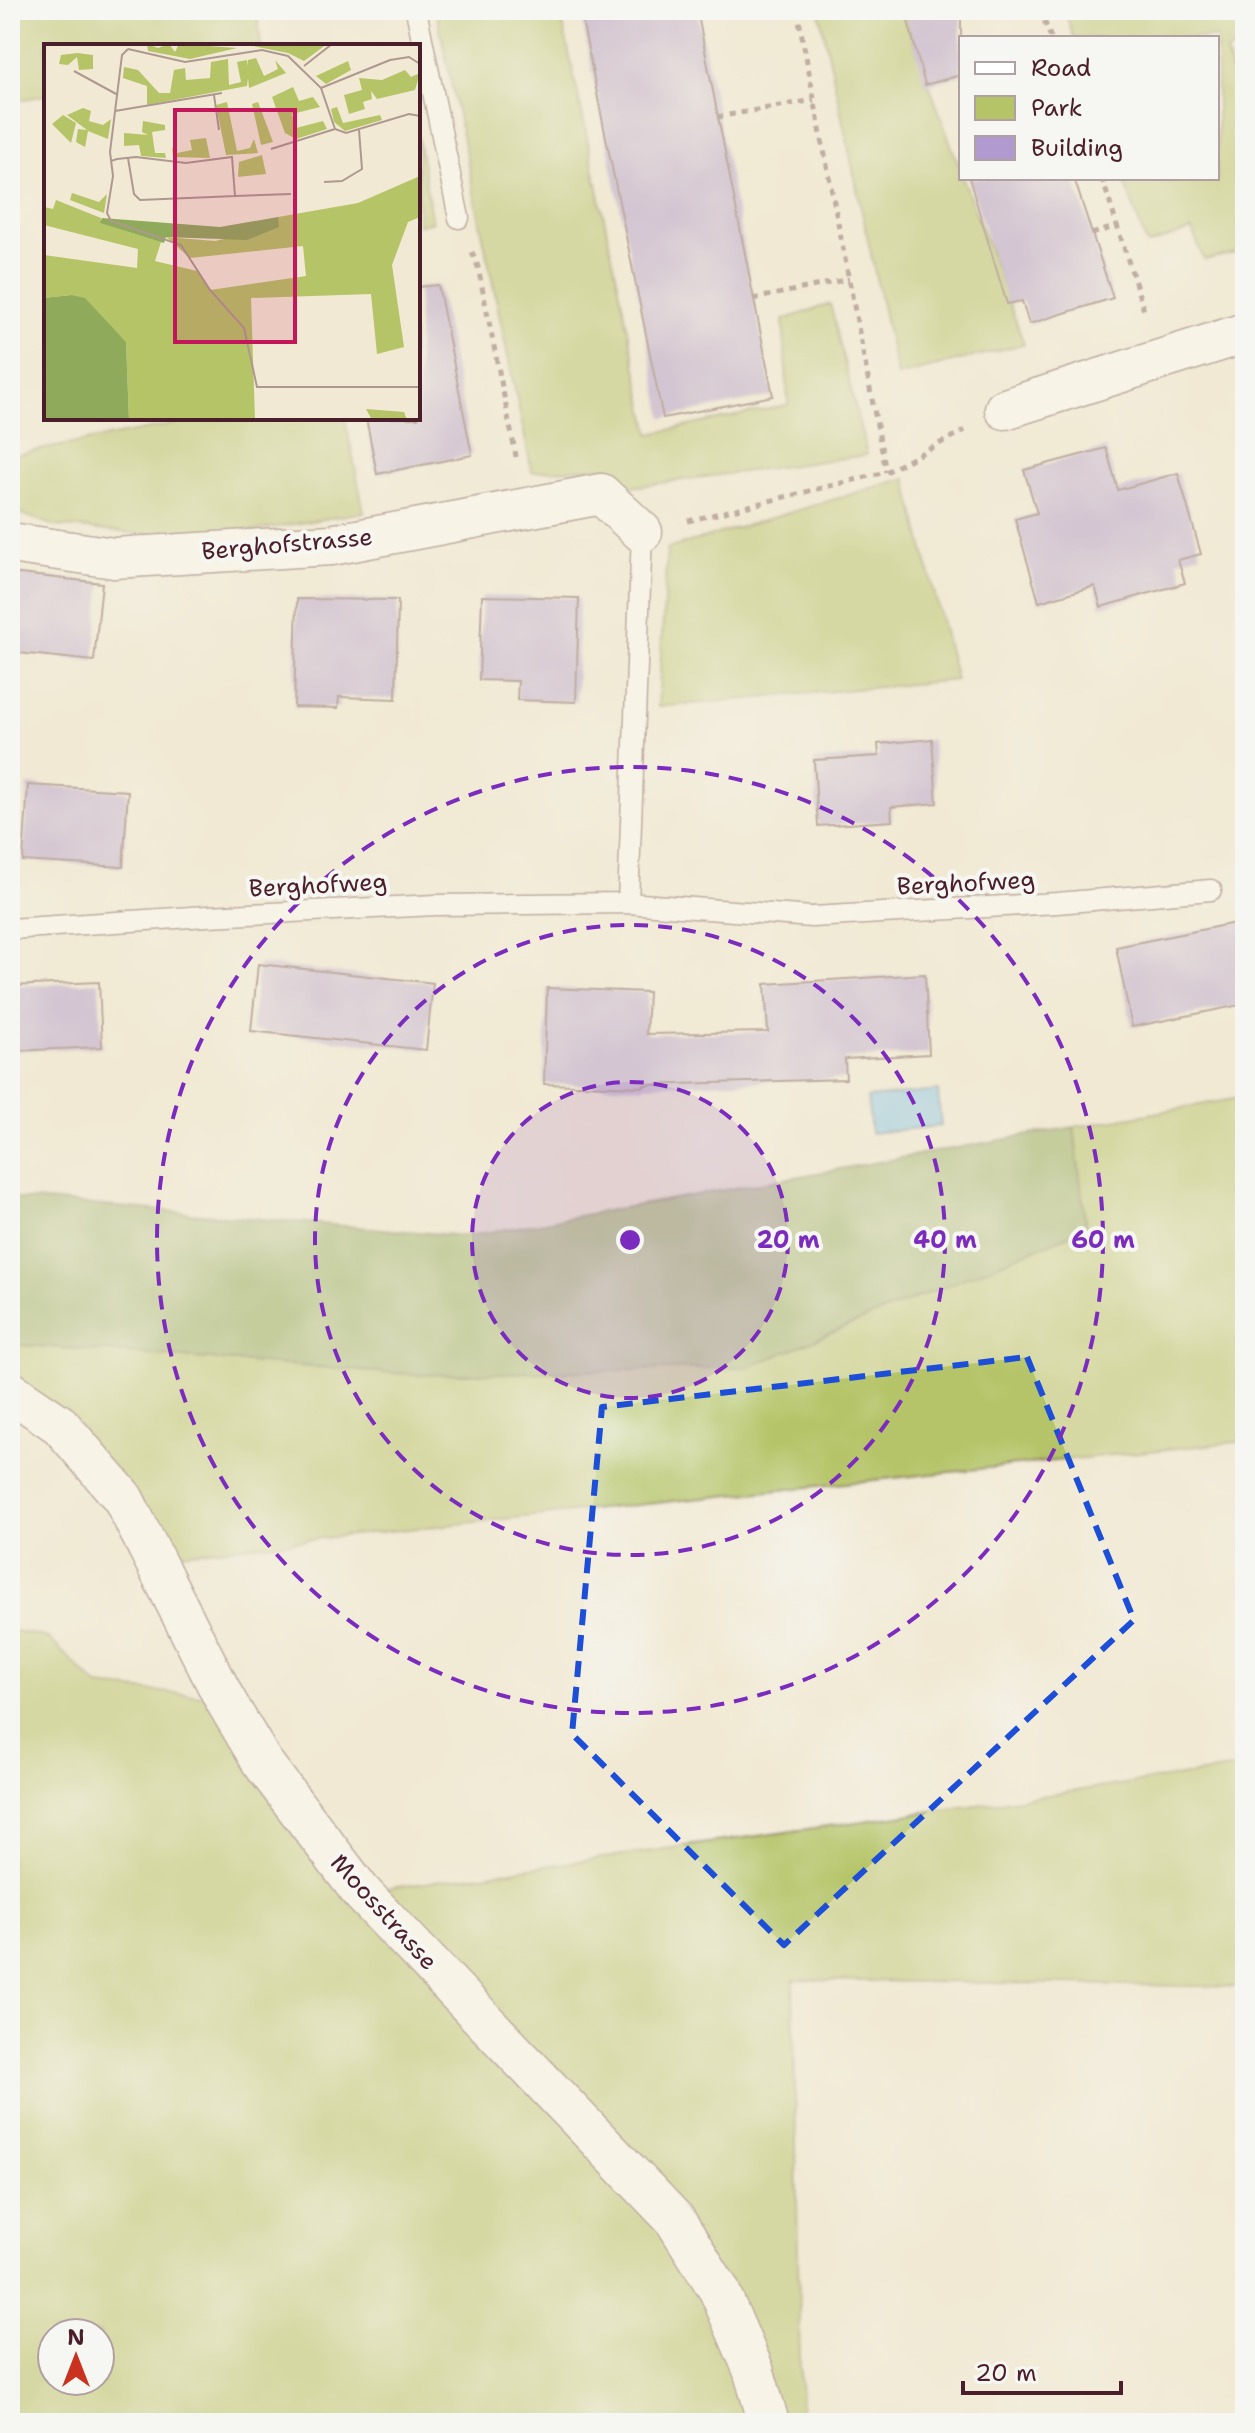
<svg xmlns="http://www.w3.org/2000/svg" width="1255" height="2433" font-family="'Shantell Sans',sans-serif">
<rect width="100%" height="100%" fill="#f6f6f2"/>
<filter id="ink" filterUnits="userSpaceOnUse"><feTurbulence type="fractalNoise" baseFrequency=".0125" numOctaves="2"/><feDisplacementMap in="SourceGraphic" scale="16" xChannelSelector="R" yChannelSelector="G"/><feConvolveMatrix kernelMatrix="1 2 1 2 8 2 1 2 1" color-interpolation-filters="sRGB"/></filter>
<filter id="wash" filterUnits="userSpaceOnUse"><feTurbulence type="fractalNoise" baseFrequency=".006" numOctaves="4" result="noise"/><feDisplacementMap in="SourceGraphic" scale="32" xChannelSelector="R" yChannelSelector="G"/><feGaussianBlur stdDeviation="1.8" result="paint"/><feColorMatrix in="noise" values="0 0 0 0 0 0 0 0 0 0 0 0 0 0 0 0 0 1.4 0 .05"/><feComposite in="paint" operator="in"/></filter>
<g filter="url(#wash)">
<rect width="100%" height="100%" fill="#f1e9d3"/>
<path fill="#b5c467" stroke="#807249" stroke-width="2" fill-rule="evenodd" d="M 32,10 L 257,10 L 261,46 L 46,46 L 46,95 L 10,102 L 10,14 Z
M 436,10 L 560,10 L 650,434 L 788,405 L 783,320 L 830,304 L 867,455 L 632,487 L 606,467 L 532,472 Z
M 819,10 L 902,10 L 961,172 L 961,178 L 963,178 L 1024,344 L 897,376 Z
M 1064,10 L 1245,10 L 1245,46 L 1226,52 L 1245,123 L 1245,251 L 1204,260 L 1192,230 L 1147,245 L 1123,178 L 1217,178 L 1217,38 L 1074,38 Z
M 418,137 L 432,222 L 418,225 Z
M 176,418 L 345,418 L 364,512 L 242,533 L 183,538 L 55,526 L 10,510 L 10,436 L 14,455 L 176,424 Z
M 906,478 L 956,680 L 658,707 L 667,549 Z
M 1245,1097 L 1245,1441 L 153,1556 L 10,1391 L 10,1344 L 420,1375 L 1086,1228 L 1074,1127 Z
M 10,1630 L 48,1638 L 98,1686 L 224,1698 L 361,1892 L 1245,1767 L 1245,1987 L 793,1980 L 801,2423 L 10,2423 ZM 52,2333 L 100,2333 L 100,2381 L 52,2381 Z"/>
<path fill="#90aa5c" stroke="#6d6444" stroke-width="2" d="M 1074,1127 L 1086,1228 L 749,1367 L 420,1375 L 10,1344 L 10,1198 L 466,1236 Z"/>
<path fill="#73bfec" stroke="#5e6f8c" stroke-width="2" d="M 938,1091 L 941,1126 L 871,1133 L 867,1098 Z"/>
<g id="blocks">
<path fill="#b09ad0" d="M 580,10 L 697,10 L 773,396 L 663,418 Z
M 905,10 L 961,10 L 961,75 L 925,85 Z
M 969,178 L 1074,178 L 1113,298 L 1029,324 L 1022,301 L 1007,304 Z
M 438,285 L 472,455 L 377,474 L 366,418 L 418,418 L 418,287 Z
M 1106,448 L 1118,490 L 1178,473 L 1201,554 L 1178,560 L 1185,583 L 1101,607 L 1095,586 L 1039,602 L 1015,519 L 1037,513 L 1024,470 Z
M 10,573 L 102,583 L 94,661 L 10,652 Z
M 482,596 L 579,598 L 576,702 L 517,700 L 518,681 L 479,680 Z
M 297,599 L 398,600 L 396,699 L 339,697 L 338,708 L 294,707 Z
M 932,739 L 937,803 L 891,807 L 892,821 L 818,826 L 814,760 L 879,756 L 878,744 Z
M 28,785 L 128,791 L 123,867 L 23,861 Z
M 1245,921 L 1245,1004 L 1132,1027 L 1116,947 Z
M 258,964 L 433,983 L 426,1050 L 251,1031 Z
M 925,974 L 929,1054 L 845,1059 L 846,1079 L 644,1085 L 644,1087 L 544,1084 L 547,988 L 648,992 L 646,1034 L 768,1032 L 765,984 Z
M 99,982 L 102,1047 L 10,1051 L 10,986 Z"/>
</g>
</g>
<g filter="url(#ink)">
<use href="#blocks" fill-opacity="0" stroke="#846666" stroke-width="2"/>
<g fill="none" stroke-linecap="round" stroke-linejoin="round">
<defs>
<path id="lane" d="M 416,10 L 459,218
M 628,903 L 812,917 L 1057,903 L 1211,890
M 10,929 L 207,916 L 436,905 L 628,903 L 642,532"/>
<path id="street" d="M 1005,409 L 1245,333
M 10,543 L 114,558 L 331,545 L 601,494 L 642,532
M 10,1391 L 60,1425 L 123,1498 L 224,1698 L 262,1762 L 361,1892 L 675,2220 L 719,2290 L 753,2369 L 769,2423"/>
</defs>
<use href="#lane" stroke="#846666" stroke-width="23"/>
<use href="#street" stroke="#846666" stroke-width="43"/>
<path stroke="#846666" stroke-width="5" stroke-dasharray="6 6" stroke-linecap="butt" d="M 797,10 L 886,472
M 1040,10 L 1051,38
M 717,117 L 814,100
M 1102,178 L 1145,314
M 1092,234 L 1117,226
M 472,252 L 478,267 L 517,461
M 753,299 L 849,279
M 688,521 L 886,472 L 965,430"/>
<use href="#lane" stroke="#fff" stroke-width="20"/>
<use href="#street" stroke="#fff" stroke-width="40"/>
</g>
</g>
<path d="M0 0H1255V2433H0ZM 1027,1357 L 1134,1620 L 784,1945 L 572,1734 L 602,1407 Z" fill="#f1e9d3" fill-opacity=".55" fill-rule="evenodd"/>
<path fill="none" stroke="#1d4ed8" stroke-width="6" stroke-dasharray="16 10" stroke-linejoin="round" d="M 1027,1357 L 1134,1620 L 784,1945 L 572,1734 L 602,1407 Z"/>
<circle cx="630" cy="1240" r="158" fill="#7b2cbf" fill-opacity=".12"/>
<g fill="none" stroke="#7b2cbf" stroke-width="4" stroke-dasharray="14 10">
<circle cx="630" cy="1240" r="158"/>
<circle cx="630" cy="1240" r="315"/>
<circle cx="630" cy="1240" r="473"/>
</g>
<g text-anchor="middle" stroke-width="8" stroke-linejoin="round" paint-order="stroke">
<g font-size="24" fill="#4a1f2b" stroke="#f6f6f2">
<text transform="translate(287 544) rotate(-5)" y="8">Berghofstrasse</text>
<text transform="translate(966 883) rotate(-3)" y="8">Berghofweg</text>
<text transform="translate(318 885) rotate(-3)" y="8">Berghofweg</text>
<text transform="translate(384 1912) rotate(48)" y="8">Moosstrasse</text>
</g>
</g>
<g transform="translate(44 44)">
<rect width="376" height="376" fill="#f1e9d3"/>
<path d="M 103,0 L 114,4 L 125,0 L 131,8 L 135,0 L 193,4 L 146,15 L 104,7 ZM 199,0 L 283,0 L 260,17 L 244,9 ZM 33,9 L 49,11 L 49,25 L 35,26 L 33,13 L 24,21 L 15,20 L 17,11 ZM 212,14 L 220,32 L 234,25 L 231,16 L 242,29 L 205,44 L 204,34 L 203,42 L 103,61 L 103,42 L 79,34 L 80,23 L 94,26 L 115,49 L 126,49 L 130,26 L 141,24 L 142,36 L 166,34 L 167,18 L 184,15 L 185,41 L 197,38 L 193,18 L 203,16 L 204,22 L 204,16 ZM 304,17 L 307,26 L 282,40 L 272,32 ZM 361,26 L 367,33 L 376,29 L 371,46 L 333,55 L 327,47 L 328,55 L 319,58 L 321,65 L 305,70 L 300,51 L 318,46 L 315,34 L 338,36 ZM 249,43 L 255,57 L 269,53 L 276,63 L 248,70 L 252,84 L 279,77 L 283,85 L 252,95 L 241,89 L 228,53 ZM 183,58 L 193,107 L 206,104 L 210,95 L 214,109 L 182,111 L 172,61 ZM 214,58 L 229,98 L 217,101 L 208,60 ZM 293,63 L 299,79 L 336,71 L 338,76 L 301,87 L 290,78 L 287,65 ZM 39,64 L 47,67 L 45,77 L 59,81 L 67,75 L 64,95 L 44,87 L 41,103 L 32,98 L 34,85 L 43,86 L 23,71 ZM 19,71 L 32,79 L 27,99 L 8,80 ZM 99,77 L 121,81 L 121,86 L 108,88 L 111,109 L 121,109 L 122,114 L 97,112 L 95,101 L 80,102 L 80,89 L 104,91 L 98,88 ZM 162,94 L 166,114 L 129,113 L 128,103 L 133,109 L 148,106 L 146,96 ZM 218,111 L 222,130 L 194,133 L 195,118 ZM 376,132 L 376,173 L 364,178 L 348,221 L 360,303 L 333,310 L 327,250 L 207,254 L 211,376 L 85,376 L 82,298 L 27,251 L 0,254 L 0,211 L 93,224 L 94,205 L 0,181 L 0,163 L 9,165 L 12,156 L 57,174 L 57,179 L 117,198 L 111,217 L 153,227 L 166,246 L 262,232 L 259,202 L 146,214 L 122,193 L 171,197 L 234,183 L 234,173 L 314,159 ZM 28,149 L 55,158 L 63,150 L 60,169 L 26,156 ZM 322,365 L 360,368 L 363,376 L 328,376 Z" fill="#b5c467"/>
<path d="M 234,173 L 235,183 L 203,196 L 122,193 L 120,199 L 56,179 L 58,174 L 176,183 ZM 27,251 L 41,254 L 82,298 L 85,376 L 0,376 L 0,254 Z" fill="#90aa5c"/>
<path fill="none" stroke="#ae9890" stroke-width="2" d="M 84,5 L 78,11 L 66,108 L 69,132 L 63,169 L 67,177 L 137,201 L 166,246 L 200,284 L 213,343 L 376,343M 84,5 L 141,18 L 218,6 L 244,12 L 277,44 L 291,85 L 302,89 L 365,70 L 376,72M 260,22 L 288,0M 30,27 L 74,51M 277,44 L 346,16 L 365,13 L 376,20M 170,51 L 175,86M 71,67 L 178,49M 227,105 L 291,85M 67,117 L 73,115 L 92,113 L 142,119 L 188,113 L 191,152 L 96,156 L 90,150 L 84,114M 280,138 L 298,137 L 318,125 L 315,86M 191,152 L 247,150"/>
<path fill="#c2185b" fill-opacity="0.15" stroke="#c2185b" stroke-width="4" d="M 131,66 L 251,66 L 251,298 L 131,298 Z"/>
<rect width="376" height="376" fill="none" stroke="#4a1f2b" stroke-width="4"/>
</g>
<circle cx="630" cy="1240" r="12" fill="#7b2cbf" stroke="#f6f6f2" stroke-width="4"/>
<g font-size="24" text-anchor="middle" font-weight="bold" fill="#7b2cbf" stroke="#f6f6f2" stroke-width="8" stroke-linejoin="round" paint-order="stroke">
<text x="788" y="1248">20 m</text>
<text x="945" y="1248">40 m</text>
<text x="1103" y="1248">60 m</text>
</g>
<rect width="1255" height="2433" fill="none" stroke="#f6f6f2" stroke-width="40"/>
<rect x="959" y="36" width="260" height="144" fill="#f6f6f2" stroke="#b1a0a2" stroke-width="2"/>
<rect x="975" y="62" width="40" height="12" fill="#ffffff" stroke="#b1a0a2" stroke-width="2"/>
<text x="1031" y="76" font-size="24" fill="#4a1f2b">Road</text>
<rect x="975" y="96" width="40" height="24" fill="#b5c467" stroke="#b1a0a2" stroke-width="2"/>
<text x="1031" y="116" font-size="24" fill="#4a1f2b">Park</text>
<rect x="975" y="136" width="40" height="24" fill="#b09ad0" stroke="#b1a0a2" stroke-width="2"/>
<text x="1031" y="156" font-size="24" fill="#4a1f2b">Building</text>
<g transform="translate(76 2357)"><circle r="38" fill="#f6f6f2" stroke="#b1a0a2" stroke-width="2"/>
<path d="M0-6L14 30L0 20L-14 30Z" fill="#c8321e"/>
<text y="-12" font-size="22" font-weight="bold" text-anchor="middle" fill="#4a1f2b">N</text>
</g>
<path d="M963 2381v12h158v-12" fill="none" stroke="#4a1f2b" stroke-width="4"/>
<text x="975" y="2381" font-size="24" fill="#4a1f2b" stroke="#f6f6f2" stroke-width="6" paint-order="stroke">20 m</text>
</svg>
